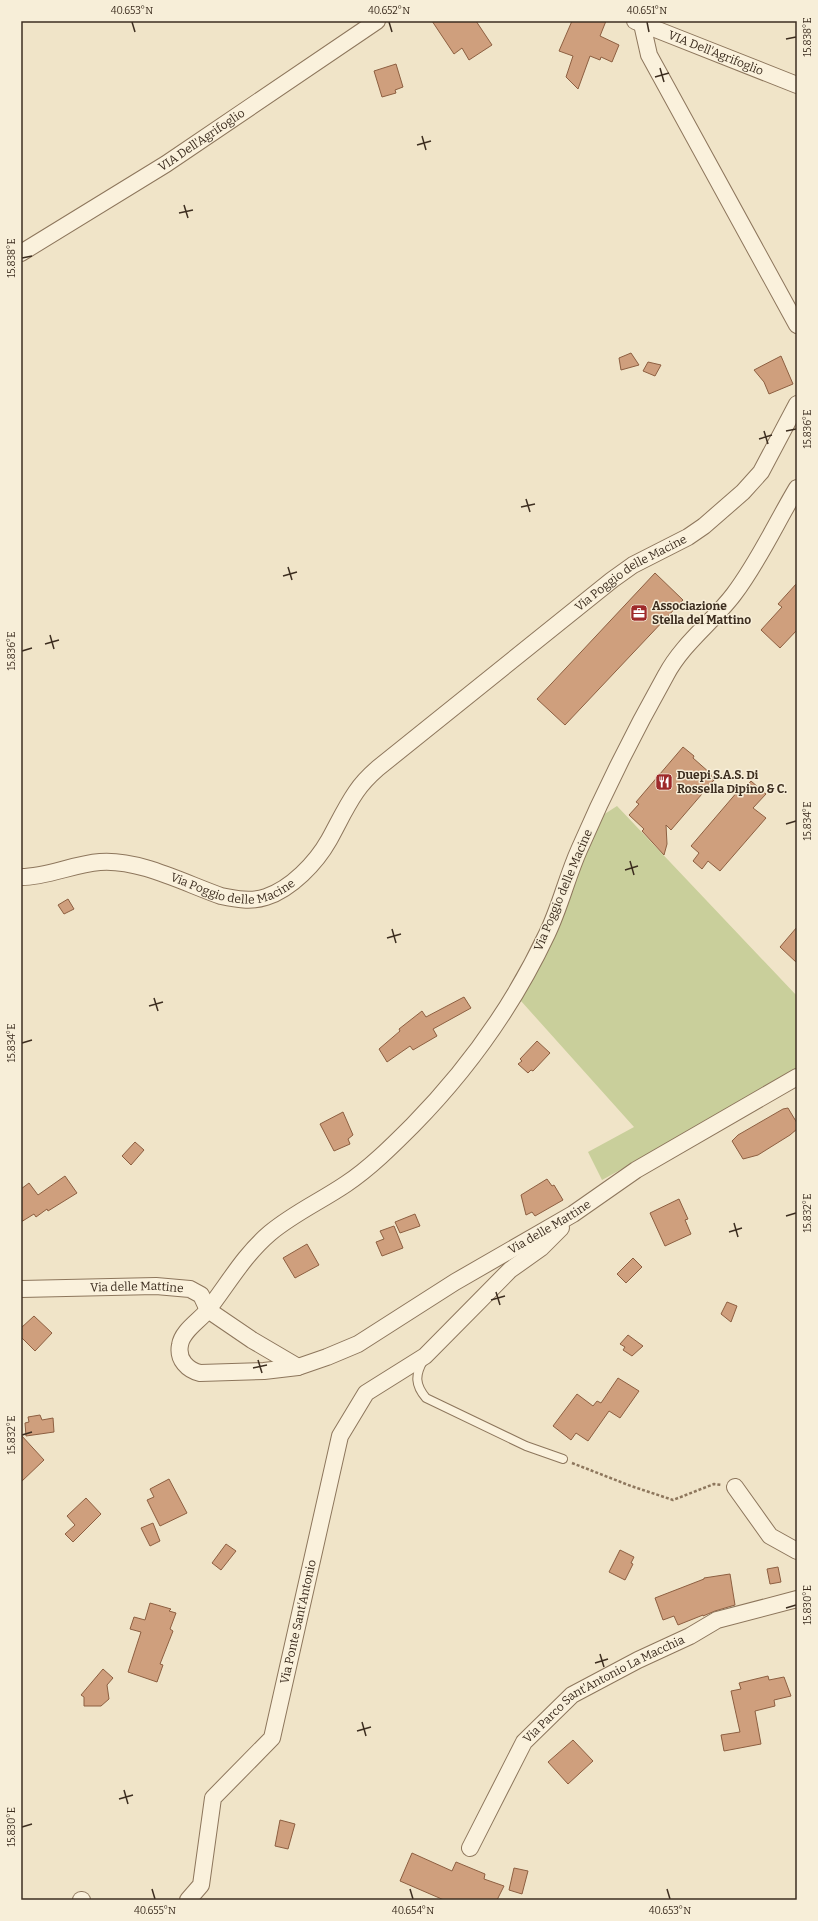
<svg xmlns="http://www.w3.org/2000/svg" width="818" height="1921" font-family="Bitter,serif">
<rect width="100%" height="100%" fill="#f0e4c8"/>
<path fill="#c9cf9b" d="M 617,806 L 797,996 L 797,1072 L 602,1180 L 588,1152 L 634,1127 L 521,1001 L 600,817 Z"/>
<path fill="#cf9f7d" stroke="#8d5f41" d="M 432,21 L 476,21 L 492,45 L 469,60 L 462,48 L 454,54 Z
M 572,21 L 606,21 L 600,36 L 619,45 L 612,62 L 601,57 L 600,60 L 590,56 L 578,89 L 566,77 L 573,56 L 559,51 Z
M 396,64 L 403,87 L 395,90 L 396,93 L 382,97 L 374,71 Z
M 631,353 L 639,365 L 621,370 L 619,358 Z
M 781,356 L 793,384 L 769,394 L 764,382 L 754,370 Z
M 648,362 L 661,365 L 655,376 L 643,371 Z
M 655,573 L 683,600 L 565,725 L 537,699 Z
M 797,583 L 797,630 L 780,648 L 761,630 L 782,607 L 778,604 Z
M 683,747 L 694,756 L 693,758 L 710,773 L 714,780 L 671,830 L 666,825 L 667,844 L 664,855 L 642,831 L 644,829 L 629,815 L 639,804 L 636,802 Z
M 751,781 L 766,794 L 753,808 L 766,818 L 720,871 L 708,861 L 702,869 L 693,861 L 699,853 L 691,846 L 738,791 L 741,793 Z
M 68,899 L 74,909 L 64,914 L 58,905 Z
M 797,927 L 797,963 L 780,947 Z
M 464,997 L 471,1008 L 433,1029 L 437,1036 L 413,1050 L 410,1046 L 387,1062 L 379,1049 L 400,1031 L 399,1029 L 422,1011 L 426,1017 Z
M 537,1041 L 550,1053 L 533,1071 L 531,1070 L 528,1073 L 518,1064 L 522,1061 L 520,1059 Z
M 788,1108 L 797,1123 L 797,1129 L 790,1135 L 758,1155 L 743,1159 L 732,1141 L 738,1135 L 783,1109 Z
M 343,1112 L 353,1135 L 348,1139 L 350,1144 L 334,1151 L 320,1124 Z
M 135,1142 L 144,1150 L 131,1165 L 122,1156 Z
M 65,1176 L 77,1193 L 48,1211 L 47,1209 L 36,1217 L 34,1214 L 21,1222 L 21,1189 L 29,1183 L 38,1195 Z
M 547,1179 L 552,1186 L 554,1185 L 563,1200 L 535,1216 L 532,1212 L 526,1215 L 521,1195 Z
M 679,1199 L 688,1219 L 685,1220 L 691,1234 L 665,1246 L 650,1213 Z
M 415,1214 L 420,1226 L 400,1233 L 395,1222 Z
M 394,1226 L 403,1248 L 382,1256 L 376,1242 L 384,1239 L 380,1231 Z
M 307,1244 L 319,1265 L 295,1278 L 283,1258 Z
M 633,1258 L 642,1267 L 626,1283 L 617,1274 Z
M 727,1302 L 737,1306 L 731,1322 L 721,1314 Z
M 34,1316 L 52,1333 L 35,1351 L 21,1337 L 21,1328 Z
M 628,1335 L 643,1346 L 632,1356 L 623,1350 L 625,1347 L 620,1344 Z
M 618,1378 L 639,1391 L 620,1418 L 609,1411 L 588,1441 L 576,1433 L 571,1440 L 553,1426 L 577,1394 L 593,1406 L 597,1401 L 601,1403 Z
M 40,1415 L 42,1420 L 53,1418 L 54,1432 L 26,1436 L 25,1423 L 29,1422 L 28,1417 Z
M 21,1435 L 44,1460 L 21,1482 Z
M 169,1479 L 187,1513 L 160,1526 L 147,1500 L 154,1497 L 150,1489 Z
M 86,1498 L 101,1514 L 73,1542 L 65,1534 L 75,1525 L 67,1516 Z
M 153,1523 L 160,1541 L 150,1546 L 141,1528 Z
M 226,1544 L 236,1551 L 221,1570 L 212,1563 Z
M 620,1550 L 634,1557 L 631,1563 L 633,1564 L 625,1580 L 609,1572 Z
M 778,1567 L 781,1582 L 770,1584 L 767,1569 Z
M 730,1574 L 735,1605 L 715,1611 L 703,1616 L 703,1615 L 678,1625 L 674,1616 L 663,1620 L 655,1598 L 704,1579 L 704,1578 Z
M 150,1603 L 171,1609 L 169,1611 L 176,1613 L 170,1629 L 173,1631 L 160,1664 L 163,1665 L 157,1682 L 128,1672 L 141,1632 L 130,1629 L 134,1617 L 145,1620 Z
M 103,1669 L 113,1678 L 107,1685 L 109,1699 L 101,1706 L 84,1706 L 84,1697 L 81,1695 Z
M 768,1676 L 769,1680 L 784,1677 L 791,1696 L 774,1700 L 775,1706 L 755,1711 L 761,1744 L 724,1751 L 721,1735 L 740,1732 L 731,1691 L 741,1689 L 739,1683 Z
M 573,1740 L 593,1761 L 568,1784 L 548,1762 Z
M 280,1820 L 295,1824 L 288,1849 L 275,1846 Z
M 412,1853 L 452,1871 L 456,1862 L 485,1874 L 484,1879 L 504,1886 L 497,1900 L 444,1900 L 400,1881 Z
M 514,1868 L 528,1871 L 522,1894 L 509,1890 Z"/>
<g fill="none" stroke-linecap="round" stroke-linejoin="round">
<defs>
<path id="service" d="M 423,1361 C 415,1375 415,1385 426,1398 L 526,1446 L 563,1459"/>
<g id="minor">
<path id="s1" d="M 635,21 L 797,85"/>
<path d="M 642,24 L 649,55 L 797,325"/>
<path id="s2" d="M 21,253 L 166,164 L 377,21"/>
<path id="s3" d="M 797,488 C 776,523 759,561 734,594 C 713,622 683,643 666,675 C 634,732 605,790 579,850 C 567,877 560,907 547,934 C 514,1004 467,1070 413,1125 C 392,1146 370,1168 346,1184 C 321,1201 294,1213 270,1233 C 244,1255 228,1284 207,1311 C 199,1321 182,1331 180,1345 C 177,1360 188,1370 200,1373 L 264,1371 L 298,1367 L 327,1357 L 358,1344 L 455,1282 L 573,1214 L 636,1170 L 797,1077"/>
<path id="s4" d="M 21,877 C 48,877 73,864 100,862 C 139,859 184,883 221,896 C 236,899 251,902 266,897 C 291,889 316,863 329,840 C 338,824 345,808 356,792 C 362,783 370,775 378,768 L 612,580 L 633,565 L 688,537 L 704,526 L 743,492 L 761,472 L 797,404"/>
<path id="s5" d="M 21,1289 L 156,1286 L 190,1289 L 201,1295 L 208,1310 L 252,1340 L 298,1367"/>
<path d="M 735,1487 L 770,1536 L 797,1551"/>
<path id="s6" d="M 470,1848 L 524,1742 L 572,1695 L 638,1660 L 690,1636 L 717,1620 L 797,1599"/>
<path d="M 81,1900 L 82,1900"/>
<path id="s7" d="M 188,1900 L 201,1885 L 213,1798 L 272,1738 L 340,1436 L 366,1393 L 425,1356 L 510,1270 L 541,1248 L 561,1228"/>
</g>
</defs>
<use href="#service" stroke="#8d765c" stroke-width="10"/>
<use href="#minor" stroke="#8d765c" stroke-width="18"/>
<path stroke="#8d765c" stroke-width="2.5" stroke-dasharray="3 2" stroke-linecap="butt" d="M 572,1463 L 631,1486 L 673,1500 L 714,1484 L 722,1485"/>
<use href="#service" stroke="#faf1dc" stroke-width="8"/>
<use href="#minor" stroke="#faf1dc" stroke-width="16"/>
</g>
<path fill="none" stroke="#3d2e20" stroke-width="1.5" d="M 132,22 L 135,32M 389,22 L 392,32M 647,22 L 649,32M 786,39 L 796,37M 660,68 L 664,82M 655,77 L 669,73M 422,136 L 426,150M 417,145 L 431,141M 184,205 L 188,218M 179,213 L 193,210M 22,258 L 32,256M 764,431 L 768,444M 786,431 L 796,429M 759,439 L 772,435M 526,499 L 530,512M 521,507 L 535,504M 288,567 L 292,580M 283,576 L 297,572M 50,635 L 54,649M 45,644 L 59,640M 22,651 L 32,648M 786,824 L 796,821M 630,861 L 634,875M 625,870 L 638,866M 392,929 L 396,943M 387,938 L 401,934M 154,998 L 158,1011M 149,1006 L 163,1002M 22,1043 L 32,1040M 786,1216 L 796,1213M 734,1223 L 738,1237M 729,1232 L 742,1228M 496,1292 L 500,1305M 491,1300 L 505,1296M 258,1360 L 262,1373M 253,1368 L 267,1365M 22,1435 L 32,1432M 786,1608 L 796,1605M 600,1654 L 604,1667M 595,1663 L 608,1659M 362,1722 L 366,1736M 357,1731 L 371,1727M 124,1790 L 128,1804M 119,1799 L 133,1795M 22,1827 L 32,1824M 152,1889 L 155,1899M 410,1889 L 413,1899M 667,1889 L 670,1899"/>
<defs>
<symbol id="office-square" viewBox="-11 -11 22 22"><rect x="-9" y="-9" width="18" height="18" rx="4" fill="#9e2a2b" stroke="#f7eed8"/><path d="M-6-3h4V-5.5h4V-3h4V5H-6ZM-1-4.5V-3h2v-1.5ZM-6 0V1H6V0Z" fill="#fff"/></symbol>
<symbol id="restaurant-square" viewBox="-11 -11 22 22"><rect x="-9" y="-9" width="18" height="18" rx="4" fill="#9e2a2b" stroke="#f7eed8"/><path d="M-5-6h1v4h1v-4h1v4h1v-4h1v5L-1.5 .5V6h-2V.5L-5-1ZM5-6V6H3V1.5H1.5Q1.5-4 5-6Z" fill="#fff"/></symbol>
</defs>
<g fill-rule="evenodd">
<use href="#office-square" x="629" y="603" width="20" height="20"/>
<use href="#restaurant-square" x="654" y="772" width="20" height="20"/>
</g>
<g text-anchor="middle" stroke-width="3" stroke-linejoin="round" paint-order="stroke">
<g font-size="12" fill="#3d2e20" stroke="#f7eed8">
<text dy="4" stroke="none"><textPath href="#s1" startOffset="87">VIA Dell'Agrifoglio</textPath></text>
<text dy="4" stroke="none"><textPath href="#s2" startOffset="213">VIA Dell'Agrifoglio</textPath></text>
<text dy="4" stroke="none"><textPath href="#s4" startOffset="747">Via Poggio delle Macine</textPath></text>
<text dy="4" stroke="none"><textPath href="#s4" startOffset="219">Via Poggio delle Macine</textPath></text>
<text transform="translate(563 890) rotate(-67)" y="4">Via Poggio delle Macine</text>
<text dy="4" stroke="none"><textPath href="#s3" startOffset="1499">Via delle Mattine</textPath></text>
<text dy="4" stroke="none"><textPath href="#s5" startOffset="116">Via delle Mattine</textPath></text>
<text dy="4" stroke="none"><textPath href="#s7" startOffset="311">Via Ponte Sant'Antonio</textPath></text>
<text dy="4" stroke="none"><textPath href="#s6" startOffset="216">Via Parco Sant'Antonio La Macchia</textPath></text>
</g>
<g font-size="12" font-weight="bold" fill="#3d2e20" stroke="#f7eed8" text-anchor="start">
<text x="652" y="610">Associazione<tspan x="652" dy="14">Stella del Mattino</tspan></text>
<text x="677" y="779">Duepi S.A.S. Di<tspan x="677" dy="14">Rossella Dipino &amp; C.</tspan></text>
</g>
</g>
<rect width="818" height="1921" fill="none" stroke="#f7eed8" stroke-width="44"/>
<rect x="22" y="22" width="774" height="1877" fill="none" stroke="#3d2e20" stroke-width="1.5"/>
<g font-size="10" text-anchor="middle" fill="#3d2e20">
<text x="132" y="14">40.653°N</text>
<text x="389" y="14">40.652°N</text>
<text x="647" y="14">40.651°N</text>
<text transform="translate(807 37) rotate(-90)" y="4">15.838°E</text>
<text transform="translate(11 258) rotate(-90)" y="4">15.838°E</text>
<text transform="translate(807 429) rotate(-90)" y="4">15.836°E</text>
<text transform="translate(11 651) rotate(-90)" y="4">15.836°E</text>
<text transform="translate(807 821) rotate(-90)" y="4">15.834°E</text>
<text transform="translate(11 1043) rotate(-90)" y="4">15.834°E</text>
<text transform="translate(807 1213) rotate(-90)" y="4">15.832°E</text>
<text transform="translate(11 1435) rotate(-90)" y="4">15.832°E</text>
<text transform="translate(807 1605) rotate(-90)" y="4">15.830°E</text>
<text transform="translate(11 1827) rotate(-90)" y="4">15.830°E</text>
<text x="155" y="1914">40.655°N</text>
<text x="413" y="1914">40.654°N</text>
<text x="670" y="1914">40.653°N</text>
</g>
</svg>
